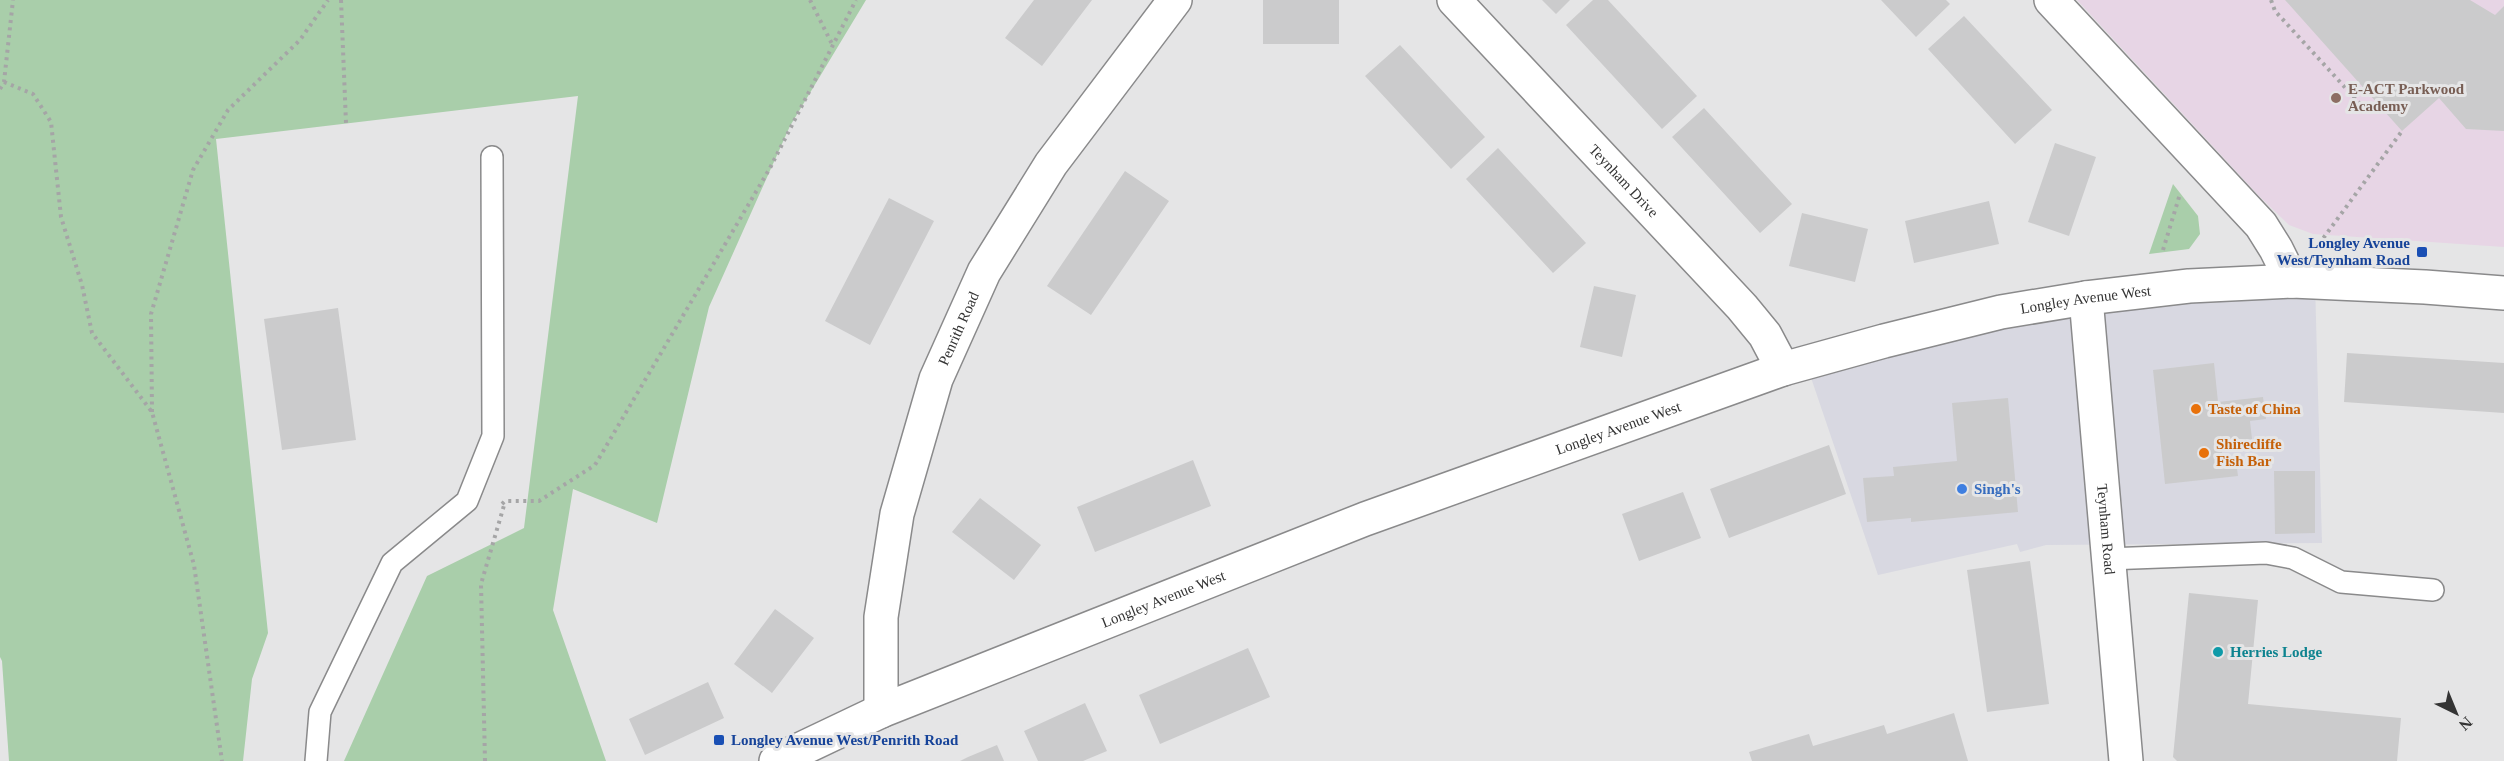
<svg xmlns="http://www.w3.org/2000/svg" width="2504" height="761" font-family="'Times New Roman',serif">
<rect width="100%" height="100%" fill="#e5e5e6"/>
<path fill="#d8d8e1" d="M 2315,282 L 2322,543 L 2046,545 L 2020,552 L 2017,544 L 1878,575 L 1806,363 L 1884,341 Z"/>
<path fill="#e7d5e5" d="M 2077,0 L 2504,0 L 2504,247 L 2313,234 L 2289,225 L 2259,196 Z"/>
<path fill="#a9ceaa" d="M 0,0 L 866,0 L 790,126 L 709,307 L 657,523 L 573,489 L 553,610 L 606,761 L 344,761 L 427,576 L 524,528 L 578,96 L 216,139 L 268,633 L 252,679 L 243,761 L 9,761 L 2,661 L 0,657 Z
M 2173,184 L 2198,216 L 2200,234 L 2189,249 L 2149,254 Z"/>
<path fill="#cbcbcc" d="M 1034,0 L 1092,0 L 1042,66 L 1005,38 Z
M 1263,0 L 1339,0 L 1339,44 L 1263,44 Z
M 1542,0 L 1570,0 L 1556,14 Z
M 1593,0 L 1608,0 L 1697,96 L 1662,129 L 1566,25 Z
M 1881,0 L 1946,0 L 1950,4 L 1916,37 Z
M 2285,0 L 2470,0 L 2495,15 L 2504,6 L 2504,131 L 2466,129 L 2439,98 L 2402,131 Z
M 1964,16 L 2052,110 L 2015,144 L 1928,49 Z
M 1400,45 L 1485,137 L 1451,169 L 1365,76 Z
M 1704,108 L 1792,204 L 1760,233 L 1672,137 Z
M 2055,143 L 2096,157 L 2069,236 L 2028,222 Z
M 1498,148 L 1586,243 L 1553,273 L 1466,179 Z
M 1125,171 L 1169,201 L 1091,315 L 1047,286 Z
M 889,198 L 934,221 L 870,345 L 825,321 Z
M 1989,201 L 1999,244 L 1914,263 L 1905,221 Z
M 1802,213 L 1868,229 L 1855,282 L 1789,266 Z
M 1594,286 L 1636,295 L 1622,357 L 1580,347 Z
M 338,308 L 356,440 L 282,450 L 264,319 Z
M 2347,353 L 2504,363 L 2504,413 L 2344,402 Z
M 2214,363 L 2218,402 L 2263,397 L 2266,419 L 2250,421 L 2252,439 L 2221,443 L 2223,462 L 2236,461 L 2238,476 L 2165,484 L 2153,370 Z
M 2008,398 L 2018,512 L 1911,522 L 1911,518 L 1867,522 L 1863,478 L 1894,476 L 1893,467 L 1957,461 L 1952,403 Z
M 1829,445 L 1846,494 L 1729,538 L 1710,489 Z
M 1193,460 L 1211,506 L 1095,552 L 1077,507 Z
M 2274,471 L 2315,471 L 2315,533 L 2275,534 Z
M 1683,492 L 1701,538 L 1639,561 L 1622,514 Z
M 980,498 L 1041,545 L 1014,580 L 952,532 Z
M 2030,561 L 2049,704 L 1987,712 L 1967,570 Z
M 2189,593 L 2258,600 L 2248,704 L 2401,718 L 2397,761 L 2177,761 L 2173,757 Z
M 775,609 L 814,638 L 772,693 L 734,664 Z
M 1248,648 L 1270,697 L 1160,744 L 1139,695 Z
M 708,682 L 724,718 L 645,755 L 629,719 Z
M 1085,703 L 1107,751 L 1083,761 L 1038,761 L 1024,731 Z
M 1954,713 L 1968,761 L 1752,761 L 1749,752 L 1809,734 L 1813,746 L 1884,725 L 1887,734 Z
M 997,745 L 1004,761 L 960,761 L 968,757 Z"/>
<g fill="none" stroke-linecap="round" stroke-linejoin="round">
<defs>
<path id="lane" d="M 2107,559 L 2266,553 L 2293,558 L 2341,582 L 2433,590
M 316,761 L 320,712 L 392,563 L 467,501 L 493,436 L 492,157"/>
<g id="street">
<path id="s1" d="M 1454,0 L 1742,307 L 1765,335 L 1783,369"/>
<path d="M 2051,0 L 2261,225 L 2276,249 L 2292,281"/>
<path id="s2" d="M 2086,298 L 2126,761"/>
<path id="s3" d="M 881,711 L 881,617 L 897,514 L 936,379 L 984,272 L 1051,164 L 1175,0"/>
<path id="s4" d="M 776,761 L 881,711 L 1365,519 L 1783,369 L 1884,341 L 2001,312 L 2086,298 L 2189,286 L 2292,281 L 2425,287 L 2504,293"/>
</g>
</defs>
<use href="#lane" stroke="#8a8a8b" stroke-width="24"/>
<use href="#street" stroke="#8a8a8b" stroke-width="36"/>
<path stroke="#a5a5a6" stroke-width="4" stroke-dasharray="3 4.5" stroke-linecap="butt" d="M 341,0 L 346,123
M 810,0 L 833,46
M 2271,0 L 2275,11 L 2363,107
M 4,82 L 33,94 L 51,122 L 61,217 L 82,285 L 92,333 L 152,412 L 194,565 L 222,761
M 0,89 L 4,82 L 13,0
M 2319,244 L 2402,131
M 2163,250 L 2180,194
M 152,412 L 151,314 L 193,170 L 228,110 L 300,40 L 328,0
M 502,504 L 505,501 L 539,501 L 595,465 L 770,168 L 856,0
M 485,761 L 481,584 L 505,502"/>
<use href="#lane" stroke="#fff" stroke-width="21"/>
<use href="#street" stroke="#fff" stroke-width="33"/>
</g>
<circle fill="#8d6e63" stroke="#e5e5e6" stroke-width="2" cx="2336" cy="98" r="6"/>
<g fill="#1a4fb4" stroke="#e5e5e6" stroke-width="2">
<rect x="2416" y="246" width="12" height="12" rx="3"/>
<rect x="713" y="734" width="12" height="12" rx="3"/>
</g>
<g fill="#e8710a" stroke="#e5e5e6" stroke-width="2">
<circle cx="2196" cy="409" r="6"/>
<circle cx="2204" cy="453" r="6"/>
</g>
<circle fill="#3f7fe0" stroke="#e5e5e6" stroke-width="2" cx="1962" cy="489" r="6"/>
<circle fill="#0f9aa8" stroke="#e5e5e6" stroke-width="2" cx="2218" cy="652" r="6"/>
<g text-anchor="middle" stroke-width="6" stroke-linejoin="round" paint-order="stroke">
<g font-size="15" font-weight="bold" fill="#785e54" stroke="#e5e5e6" text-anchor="start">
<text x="2348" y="94">E-ACT Parkwood<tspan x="2348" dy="17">Academy</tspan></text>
</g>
<g font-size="15" fill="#343434" stroke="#e5e5e6">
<text dy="5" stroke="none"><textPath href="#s1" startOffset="248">Teynham Drive</textPath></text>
<text dy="5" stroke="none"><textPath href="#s4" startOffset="1392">Longley Avenue West</textPath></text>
<text dy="5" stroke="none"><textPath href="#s3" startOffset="394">Penrith Road</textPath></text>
<text dy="5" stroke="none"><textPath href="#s4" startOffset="906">Longley Avenue West</textPath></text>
<text dy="5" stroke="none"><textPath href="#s2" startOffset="232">Teynham Road</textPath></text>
<text dy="5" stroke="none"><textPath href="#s4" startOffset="420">Longley Avenue West</textPath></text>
</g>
<g font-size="15" font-weight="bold" fill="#164399" stroke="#e5e5e6" text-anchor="end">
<text x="2410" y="248">Longley Avenue<tspan x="2410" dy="17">West/Teynham Road</tspan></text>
<text x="731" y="745" text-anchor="start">Longley Avenue West/Penrith Road</text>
</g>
<g font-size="15" font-weight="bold" fill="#c56008" stroke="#e5e5e6" text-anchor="start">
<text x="2208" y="414">Taste of China</text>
<text x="2216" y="449">Shirecliffe<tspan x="2216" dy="17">Fish Bar</tspan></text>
</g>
<g font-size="15" font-weight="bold" fill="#366cbe" stroke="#e5e5e6" text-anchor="start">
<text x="1974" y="494">Singh's</text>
</g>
<g font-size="15" font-weight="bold" fill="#0d838f" stroke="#e5e5e6" text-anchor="start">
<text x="2230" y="657">Herries Lodge</text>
</g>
</g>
<g transform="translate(2456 713) rotate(137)" stroke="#e5e5e6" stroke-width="4.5" paint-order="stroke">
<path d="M0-4.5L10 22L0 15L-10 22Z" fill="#343434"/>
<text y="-9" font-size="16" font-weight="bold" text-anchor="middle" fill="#343434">N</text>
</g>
</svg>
